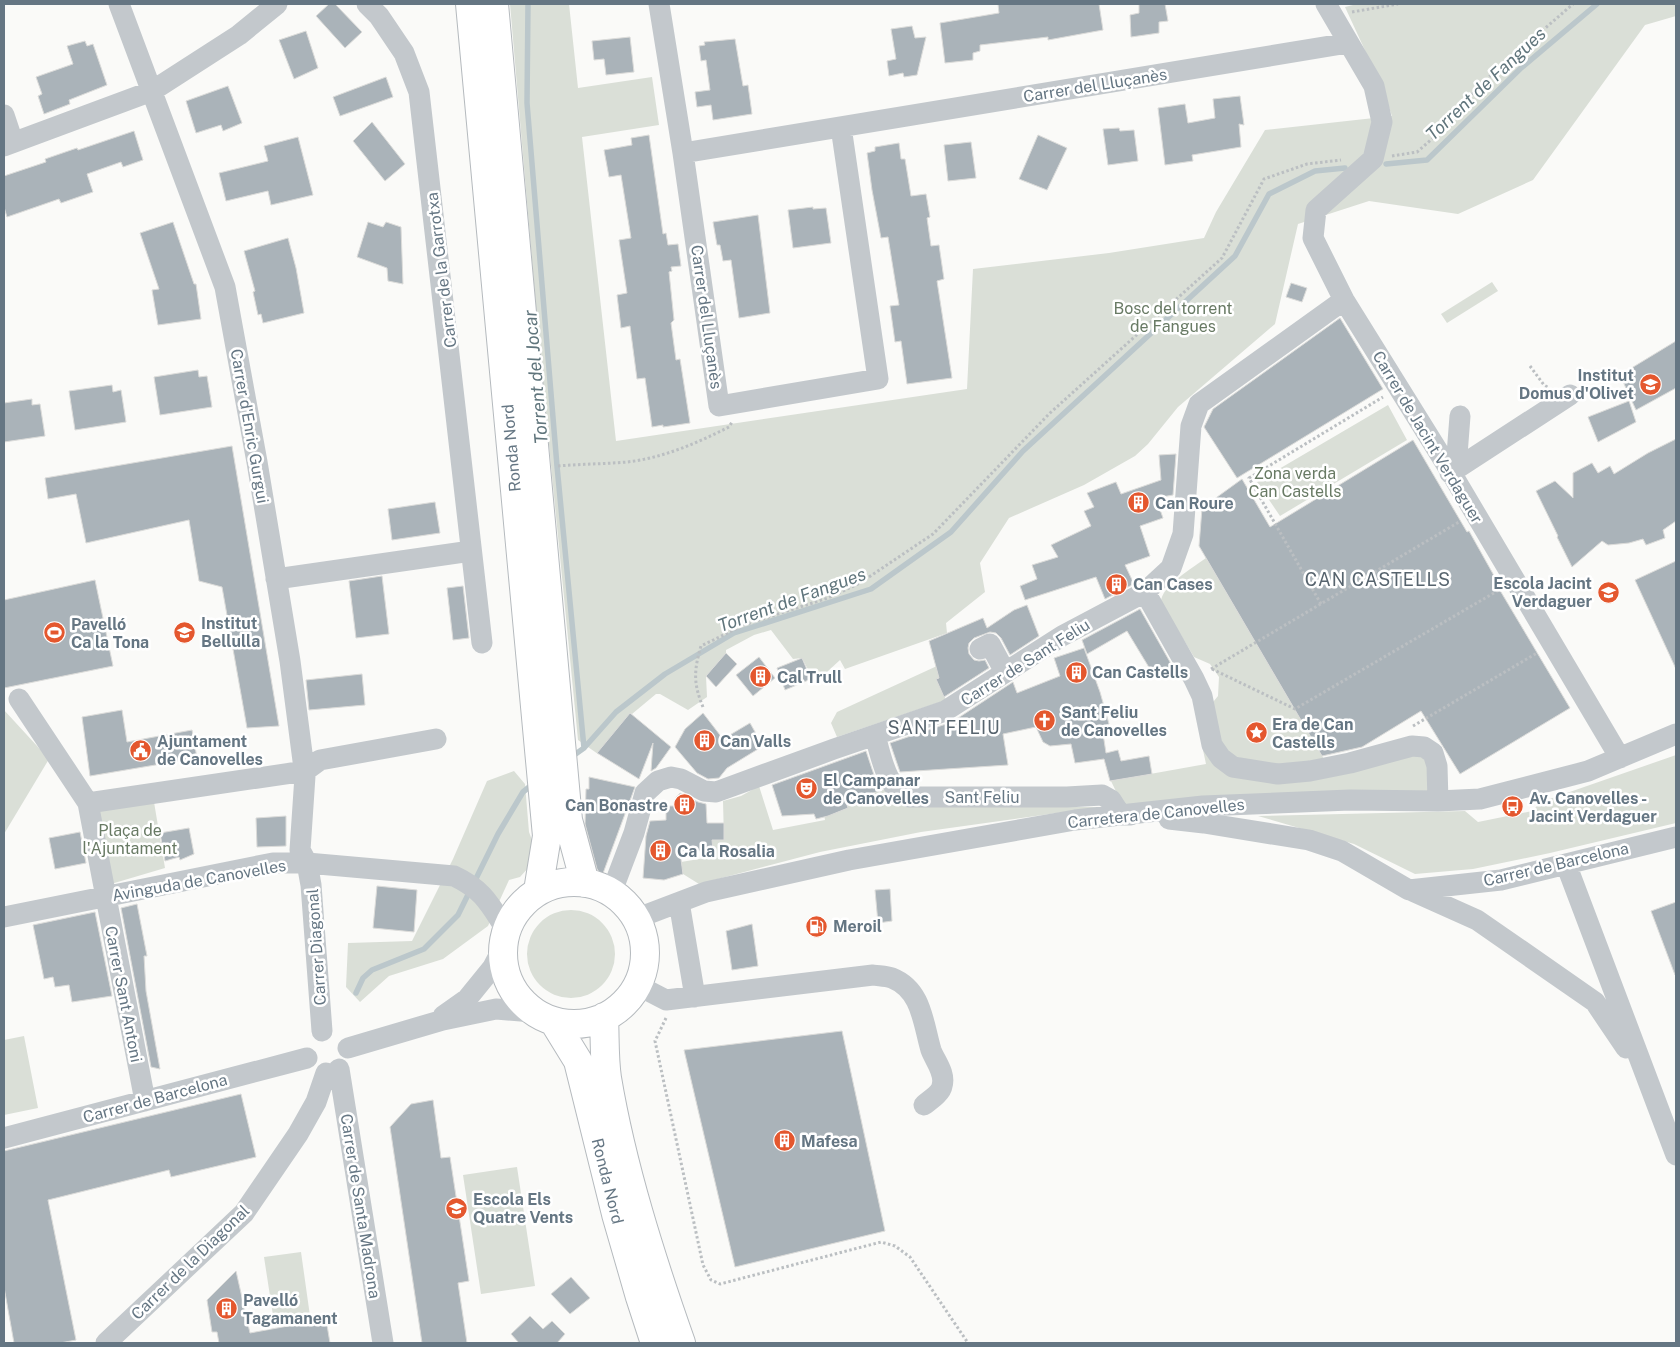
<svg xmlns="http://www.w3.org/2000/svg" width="1680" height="1347" font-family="'Public Sans',sans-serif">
<rect width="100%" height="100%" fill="#fafaf8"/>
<path fill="#dadfd7" d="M 510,4 L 569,4 L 578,88 L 652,77 L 659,125 L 582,137 L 616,441 L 967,389 L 973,269 L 1109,253 L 1204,238 L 1216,212 L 1265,130 L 1392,116 L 1381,85 L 1345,7 L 1357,4 L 1676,4 L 1676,16 L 1645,25 L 1533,180 L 1458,214 L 1369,201 L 1298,224 L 1275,324 L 1178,407 L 1148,444 L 1135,456 L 1084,485 L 1009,518 L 980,563 L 985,592 L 946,623 L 947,633 L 845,669 L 840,660 L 815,683 L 802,658 L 793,659 L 771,630 L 754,635 L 726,650 L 726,653 L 706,676 L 707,697 L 688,710 L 660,694 L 656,694 L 632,714 L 630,713 L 598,754 L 578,740 L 540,353 Z
M 1492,282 L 1498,291 L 1447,323 L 1441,314 Z
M 1388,405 L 1407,440 L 1280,516 L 1257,482 Z
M 1206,558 L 1325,761 L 1288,768 L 1231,756 L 1218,744 L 1209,707 L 1218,696 L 1219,677 L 1210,664 L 1194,657 L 1161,602 C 1161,586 1194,567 1206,558 Z
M 950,660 L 960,671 L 937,679 L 946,700 L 837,737 L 831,723 L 837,712 Z
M 4,710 L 49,759 L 4,834 Z
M 1203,750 L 1233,773 L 1425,752 L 1432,796 L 1123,806 L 1111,781 L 1206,764 Z
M 1676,755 L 1676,823 L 1550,853 L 1473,869 L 1415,874 L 1354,844 L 1258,816 L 1465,811 L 1478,822 L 1532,811 L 1541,802 Z
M 834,768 L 860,797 L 886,789 L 890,803 L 919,807 L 1100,807 L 921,832 L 820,852 L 699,884 L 683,874 L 681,862 L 705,858 L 704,850 L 712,840 L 724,840 L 723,801 L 741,796 L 759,786 L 773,830 L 825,820 L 824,814 L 835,813 L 848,808 Z
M 514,771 L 525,784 L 529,832 L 532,840 L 529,867 L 520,877 L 509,880 L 488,926 L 443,959 L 389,976 L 360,1002 L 346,987 L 348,943 L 412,941 L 453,859 L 487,781 Z
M 154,802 L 165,868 L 111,884 L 94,810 Z
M527 954a44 44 0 1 1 88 0a44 44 0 1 1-88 0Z
M 24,1036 L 38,1108 L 4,1115 L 4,1040 Z
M 517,1167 L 535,1286 L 481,1294 L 463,1175 Z
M 301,1252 L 310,1316 L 274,1322 L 264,1257 Z"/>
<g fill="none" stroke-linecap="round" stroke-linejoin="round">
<path stroke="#bbc7cb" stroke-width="5.5" d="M 528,4 L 527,103 L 557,466 L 584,748
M 1386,164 L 1427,160 L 1520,69 L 1597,4
M 570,758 L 584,748 L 616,712 L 665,674 L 734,633 L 871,589 L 951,532 L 1023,451 L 1235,256 L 1269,194 L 1315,171 L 1345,168
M 356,993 L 363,978 L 372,970 L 424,949 L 458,915 L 498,834 L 523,792 L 534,783"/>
</g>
<path fill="#aab3b9" stroke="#dcdcda" d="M 329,4 L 335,4 L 362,32 L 345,48 L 316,16 Z
M 998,4 L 1099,4 L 1103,30 L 1048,40 L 1048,37 L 980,45 L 980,51 L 973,53 L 973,60 L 945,63 L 940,23 L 999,13 Z
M 1139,4 L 1165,4 L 1168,21 L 1159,22 L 1159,33 L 1131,37 L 1130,15 L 1139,13 Z
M 912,26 L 915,38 L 926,37 L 917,75 L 904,77 L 903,73 L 889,76 L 887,61 L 896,59 L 891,29 Z
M 306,31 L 318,68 L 294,79 L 279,40 Z
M 630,37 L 634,72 L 606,75 L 604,59 L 594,60 L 592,41 Z
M 735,39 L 743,86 L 748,85 L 752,114 L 713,120 L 711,105 L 697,107 L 695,92 L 710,90 L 706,60 L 701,61 L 699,46 L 705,45 L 704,42 Z
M 85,41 L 87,46 L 93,44 L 107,85 L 69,100 L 70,104 L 44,114 L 38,96 L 42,94 L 36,77 L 73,64 L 67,46 Z
M 386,77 L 393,97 L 340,116 L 333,97 Z
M 228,86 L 242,123 L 223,131 L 221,125 L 196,133 L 186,101 Z
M 1240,96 L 1244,125 L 1239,124 L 1241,147 L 1192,155 L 1193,161 L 1165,165 L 1158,108 L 1185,104 L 1188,123 L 1215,118 L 1213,99 Z
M 372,122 L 405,164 L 385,181 L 353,141 Z
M 1119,128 L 1120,131 L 1134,130 L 1138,161 L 1108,165 L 1103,129 Z
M 134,131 L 143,160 L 123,167 L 121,162 L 87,174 L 93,192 L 61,203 L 59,199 L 7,217 L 4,207 L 4,176 L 46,162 L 45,159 L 77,148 L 78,150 Z
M 649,135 L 663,234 L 666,233 L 668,245 L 678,244 L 681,266 L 671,267 L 672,271 L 669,272 L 674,320 L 671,323 L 676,360 L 680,359 L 690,423 L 663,427 L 663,425 L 652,427 L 645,378 L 637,379 L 630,326 L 621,328 L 617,295 L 627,293 L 619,240 L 631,238 L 621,175 L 609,177 L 604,150 L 632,145 L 631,138 Z
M 1038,135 L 1067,148 L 1047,190 L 1019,179 Z
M 298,137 L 313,195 L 271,205 L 268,191 L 226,201 L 219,173 L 268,161 L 264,146 Z
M 971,142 L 976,178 L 948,181 L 944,145 Z
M 899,143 L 901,159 L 905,159 L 911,196 L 926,194 L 930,217 L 927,218 L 931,246 L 939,245 L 944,279 L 937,281 L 952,378 L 907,384 L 901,341 L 895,342 L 890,306 L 899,305 L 888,237 L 881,238 L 872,190 L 867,153 L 875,151 L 875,147 Z
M 813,207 L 813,209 L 826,208 L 831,243 L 793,248 L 788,210 Z
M 758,215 L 770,313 L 739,318 L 731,260 L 723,261 L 720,245 L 717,245 L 713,222 Z
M 173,222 L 194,284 L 196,284 L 201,319 L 158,325 L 152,290 L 159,289 L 140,233 Z
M 368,222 L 383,227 L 386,222 L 401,227 L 403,284 L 388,281 L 387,268 L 357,257 Z
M 288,238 L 296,268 L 304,313 L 263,323 L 261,314 L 258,315 L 253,292 L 255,291 L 244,251 Z
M 1291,283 L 1307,288 L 1302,302 L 1286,297 Z
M 1340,318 L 1383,389 L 1237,478 L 1204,427 L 1213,409 Z
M 1676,341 L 1676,388 L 1636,410 L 1620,375 Z
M 198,370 L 199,377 L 207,376 L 212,407 L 160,415 L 154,377 Z
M 112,385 L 113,392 L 121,390 L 126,422 L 75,430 L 69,391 Z
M 32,399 L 32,405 L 40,404 L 45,436 L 4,442 L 4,403 Z
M 1629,401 L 1636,422 L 1598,442 L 1588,417 Z
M 1676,439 L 1676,521 L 1663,530 L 1665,538 L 1646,545 L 1643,539 L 1629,543 L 1608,545 L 1602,541 L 1572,567 L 1557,537 L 1558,536 L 1536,491 L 1555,481 L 1573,498 L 1573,473 L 1592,463 L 1598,473 L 1610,466 L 1614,474 L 1648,453 Z
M 1413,440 L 1467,532 L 1469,531 L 1497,581 L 1495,582 L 1570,708 L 1460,774 L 1421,711 L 1362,747 L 1322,756 L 1199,546 L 1202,508 L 1242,479 L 1270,527 Z
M 232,446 L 279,726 L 247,728 L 222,587 L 199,581 L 189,520 L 86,543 L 76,494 L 48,499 L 45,478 Z
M 1176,454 L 1173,495 L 1156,498 L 1163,518 L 1140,526 L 1150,556 L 1125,565 L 1134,584 L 1105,599 L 1096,577 L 1025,600 L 1020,586 L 1037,579 L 1032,565 L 1058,557 L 1051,545 L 1091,526 L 1084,511 L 1094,507 L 1087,493 L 1116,482 L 1121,494 L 1161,480 L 1159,455 Z
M 435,502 L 440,533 L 392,540 L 388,509 Z
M 1676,561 L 1676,669 L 1635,580 Z
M 382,576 L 389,634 L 356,638 L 349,581 Z
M 95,580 L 113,666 L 4,688 L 4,600 Z
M 463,586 L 469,638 L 453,640 L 447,588 Z
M 1027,605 L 1039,636 L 1010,655 L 1001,638 L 996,633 L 990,632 L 974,638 L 969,643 L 968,648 L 969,654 L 974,660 L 979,661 L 985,660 L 989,668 L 944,697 L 936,679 L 939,678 L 929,641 L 983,618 L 987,628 L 1014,610 Z
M 1140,609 L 1174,669 L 1167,675 L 1156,679 L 1127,631 L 1087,654 L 1082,640 Z
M 1084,648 L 1100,692 L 1109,724 L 1102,727 L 1106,753 L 1118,750 L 1121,761 L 1149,756 L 1152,774 L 1110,781 L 1104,759 L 1075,763 L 1071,744 L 1050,746 L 1043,742 L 1036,727 L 1003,734 L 1008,765 L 900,772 L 890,743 L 952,722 L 1013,682 L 1017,693 L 1060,676 L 1054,658 Z
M 726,653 L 737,664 L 716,687 L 706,676 Z
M 759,657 L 775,678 L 753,696 L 736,675 Z
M 802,658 L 811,679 L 785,690 L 777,668 Z
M 362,674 L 365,705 L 309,710 L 306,680 Z
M 122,710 L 127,742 L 192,730 L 197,758 L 90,776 L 82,717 Z
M 630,713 L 671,747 L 656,768 L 651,771 L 653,743 L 639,779 L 597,753 Z
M 703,713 L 723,739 L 750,723 L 763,746 L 727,768 L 719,778 L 708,779 L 697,773 L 675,747 L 685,729 Z
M 866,751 L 874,775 L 882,790 L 846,802 L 848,808 L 828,816 L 816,819 L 814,814 L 782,816 L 772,785 Z
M 589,777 L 635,787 L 602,876 L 597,869 L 585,824 L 586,789 L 589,789 Z
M 680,793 L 698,802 L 706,804 L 707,823 L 724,823 L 724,840 L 712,840 L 713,850 L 680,852 L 683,874 L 664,880 L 643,878 L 646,836 L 650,821 L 666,820 L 666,806 L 676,806 L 676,797 Z
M 286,816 L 286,846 L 257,847 L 256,818 Z
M 189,828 L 194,854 L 180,860 L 179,857 L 165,861 L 160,833 Z
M 80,832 L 86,863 L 55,869 L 49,838 Z
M 377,886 L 417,890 L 414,932 L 373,928 Z
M 890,889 L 892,921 L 878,923 L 875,890 Z
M 1676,902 L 1676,975 L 1675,975 L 1651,911 Z
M 137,904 L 147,956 L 144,956 L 146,991 L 160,1069 L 151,1067 L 121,908 Z
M 95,912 L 112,996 L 72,1002 L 69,985 L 55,987 L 53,977 L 44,979 L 33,925 Z
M 752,924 L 758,966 L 732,970 L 726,931 Z
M 842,1031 L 885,1231 L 735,1267 L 684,1050 Z
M 241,1094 L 256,1157 L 171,1177 L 169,1170 L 48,1200 L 76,1340 L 60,1343 L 14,1343 L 4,1287 L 4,1151 Z
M 433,1100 L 441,1158 L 450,1157 L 469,1281 L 458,1283 L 467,1343 L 422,1343 L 390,1127 L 411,1104 Z
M 236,1271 L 250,1333 L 326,1319 L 330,1343 L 219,1343 L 217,1332 L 212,1332 L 207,1300 Z
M 571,1277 L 590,1298 L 570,1314 L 551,1294 Z
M 530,1316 L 543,1329 L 552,1321 L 565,1334 L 557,1343 L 519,1343 L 511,1334 Z"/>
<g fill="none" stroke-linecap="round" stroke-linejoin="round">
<defs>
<path id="major" d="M 470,4 L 547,836 L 538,891
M 494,4 L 568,820 L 585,883
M503 953a71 71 0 1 1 142 0a71 71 0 1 1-142 0Z
M 604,1017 C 605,1037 604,1058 607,1078 C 622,1167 651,1258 681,1343
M 554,1022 L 578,1061 L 616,1214 L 640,1297 L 655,1343"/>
</defs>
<use href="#major" stroke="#b5babe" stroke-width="30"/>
<path stroke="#bbbfc2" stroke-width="3" stroke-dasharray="2.5 2.5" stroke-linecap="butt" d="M 1352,12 L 1398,4
M 1392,156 L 1417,152 L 1440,132 L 1482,83 L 1573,4
M 1530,366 L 1544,385 L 1549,388
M 558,466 C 581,464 604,464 627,462 C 663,458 697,443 729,427 L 732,422
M 1321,604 L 1249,478 L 1383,397
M 1211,669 L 1459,522
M 1212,669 L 1295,709 L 1499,590
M 703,707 C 693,683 694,670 701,646 L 744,625 L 828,598 L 860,583 L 933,534 L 1050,413 L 1222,258 L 1264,179 L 1307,164 L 1341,160
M 1413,726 L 1537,653
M 666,1018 L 655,1041 L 703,1265 L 711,1280 L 720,1284 L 881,1242 L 895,1246 L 910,1257 L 968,1343"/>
<path stroke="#c3c8cc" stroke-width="21" d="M 119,4 L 225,287 L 257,462 L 290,661 L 305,776 L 300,850 L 307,863 L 311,885 L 322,1031
M 367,4 L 379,16 L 404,53 L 419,92 L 482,643
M 659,4 L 683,153
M 1326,4 L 1374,86 L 1382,122 L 1373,159 L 1316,210 L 1313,238 L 1344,300 L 1446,464 L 1620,758
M 4,115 L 13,142
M 841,127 L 878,379 L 719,406 L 683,153 L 1348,43
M 4,146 L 152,91 L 239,35 L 277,4
M 1446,464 L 1457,455 L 1460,416
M 1450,473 L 1570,395
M 276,579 L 471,551
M 1145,592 L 1194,679 L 1202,696 L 1212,745 L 1221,758 L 1233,767 L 1278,774 L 1310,771 L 1350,763 L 1412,746 L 1424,747 L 1433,753 L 1437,766 L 1438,801
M 980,649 L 990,644 L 1005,672
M 19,699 L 88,803 L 145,1101
M 875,736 C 882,758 885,787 909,797 L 1067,797 L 1102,795 L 1111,800 L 1120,814 L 1131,815
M 88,803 L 305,771 L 320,760 L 436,739
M 1169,819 L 1204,823 L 1309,840 L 1342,851 L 1409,890 L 1501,880 L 1676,837
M 1566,864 L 1676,1155
M 1410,890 L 1477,920 L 1595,1002 L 1626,1048
M 612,891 L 634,833 L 645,793 L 658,781 L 671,777 L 681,779 L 704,791 L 716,792 L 834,749 L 945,711 L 1062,636 L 1145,592 L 1171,568 L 1183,534 L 1191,426 L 1199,404 L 1344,300
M 679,902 L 695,997
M 4,917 L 273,863 L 307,863 L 454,876 C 484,890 490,905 507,931
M 635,919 L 706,892 L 849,860 L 1075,820 L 1203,806 L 1350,800 L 1438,801 L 1480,799 L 1588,771 L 1676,734
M 637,985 L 666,1000 L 873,975 C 879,976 886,976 892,978 C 922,990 923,1023 931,1050 C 935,1061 946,1073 942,1086 C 941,1093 930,1100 924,1105
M 443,1016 L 467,999 L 493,967 L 503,948
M 348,1048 L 443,1020 L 496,1009 L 533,1012
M 339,1069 L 383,1343
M 4,1138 L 307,1058
M 106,1343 L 244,1213 L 298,1134 L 316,1102 L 326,1073"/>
<use href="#major" stroke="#fff" stroke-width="28"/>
</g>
<defs>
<symbol id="school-disc" viewBox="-11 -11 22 22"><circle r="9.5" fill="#e4572e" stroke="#fff"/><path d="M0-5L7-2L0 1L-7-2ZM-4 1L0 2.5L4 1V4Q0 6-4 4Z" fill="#fff"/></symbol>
<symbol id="building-disc" viewBox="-11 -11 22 22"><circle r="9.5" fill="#e4572e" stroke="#fff"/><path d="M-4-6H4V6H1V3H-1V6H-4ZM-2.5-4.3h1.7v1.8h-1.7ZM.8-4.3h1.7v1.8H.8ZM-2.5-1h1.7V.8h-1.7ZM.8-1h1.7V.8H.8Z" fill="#fff"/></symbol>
<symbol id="stadium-disc" viewBox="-11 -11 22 22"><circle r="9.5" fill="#e4572e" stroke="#fff"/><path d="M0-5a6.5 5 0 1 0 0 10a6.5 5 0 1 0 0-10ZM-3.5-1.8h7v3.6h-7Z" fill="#fff"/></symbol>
<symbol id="church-disc" viewBox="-11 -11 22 22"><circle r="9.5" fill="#e4572e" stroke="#fff"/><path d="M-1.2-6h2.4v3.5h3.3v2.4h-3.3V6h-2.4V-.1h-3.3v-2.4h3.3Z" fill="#fff"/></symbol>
<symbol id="sight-disc" viewBox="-11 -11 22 22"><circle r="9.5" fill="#e4572e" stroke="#fff"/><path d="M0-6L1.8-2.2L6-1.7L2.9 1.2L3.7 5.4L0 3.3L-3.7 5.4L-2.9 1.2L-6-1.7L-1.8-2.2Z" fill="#fff"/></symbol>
<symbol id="civic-disc" viewBox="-11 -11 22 22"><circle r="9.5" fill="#e4572e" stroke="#fff"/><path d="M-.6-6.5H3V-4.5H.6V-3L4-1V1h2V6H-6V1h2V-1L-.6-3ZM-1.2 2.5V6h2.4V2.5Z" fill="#fff"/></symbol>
<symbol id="theatre-disc" viewBox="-11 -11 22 22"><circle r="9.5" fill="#e4572e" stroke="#fff"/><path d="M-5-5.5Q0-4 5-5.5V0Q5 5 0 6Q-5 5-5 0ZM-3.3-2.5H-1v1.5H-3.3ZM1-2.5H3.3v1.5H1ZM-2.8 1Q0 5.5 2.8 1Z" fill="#fff"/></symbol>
<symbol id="bus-disc" viewBox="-11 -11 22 22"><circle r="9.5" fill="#e4572e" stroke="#fff"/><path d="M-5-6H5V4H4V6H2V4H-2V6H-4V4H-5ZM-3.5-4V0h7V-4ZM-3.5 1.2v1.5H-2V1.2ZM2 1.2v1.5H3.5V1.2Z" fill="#fff"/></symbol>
<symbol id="fuel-disc" viewBox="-11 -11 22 22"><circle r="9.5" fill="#e4572e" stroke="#fff"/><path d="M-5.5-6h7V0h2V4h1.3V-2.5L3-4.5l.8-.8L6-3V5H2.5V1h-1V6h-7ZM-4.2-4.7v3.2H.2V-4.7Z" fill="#fff"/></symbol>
</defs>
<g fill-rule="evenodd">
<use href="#school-disc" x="1638" y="372" width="25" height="25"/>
<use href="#building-disc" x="1126" y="490" width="25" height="25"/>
<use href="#building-disc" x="1104" y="572" width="25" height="25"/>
<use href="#school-disc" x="1596" y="580" width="25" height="25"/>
<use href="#school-disc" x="172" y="620" width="25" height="25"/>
<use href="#stadium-disc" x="42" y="620" width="25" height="25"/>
<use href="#building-disc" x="1064" y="660" width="25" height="25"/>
<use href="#building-disc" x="748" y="664" width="25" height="25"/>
<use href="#church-disc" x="1032" y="708" width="25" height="25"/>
<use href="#sight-disc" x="1244" y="720" width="25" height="25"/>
<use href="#building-disc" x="692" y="728" width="25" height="25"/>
<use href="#civic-disc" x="128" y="738" width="25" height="25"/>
<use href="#theatre-disc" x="794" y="776" width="25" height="25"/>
<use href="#building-disc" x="672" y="792" width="25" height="25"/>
<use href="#bus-disc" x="1500" y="794" width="25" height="25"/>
<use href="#building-disc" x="648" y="838" width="25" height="25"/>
<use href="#fuel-disc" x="804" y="914" width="25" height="25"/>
<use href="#building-disc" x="772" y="1128" width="25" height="25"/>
<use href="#school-disc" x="444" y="1196" width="25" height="25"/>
<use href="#building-disc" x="214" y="1296" width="25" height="25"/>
</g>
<g text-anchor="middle" stroke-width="5" stroke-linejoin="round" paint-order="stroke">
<g font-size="16" fill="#657683" stroke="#fff">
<text transform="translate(1095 85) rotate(-9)" y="6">Carrer del Lluçanès</text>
<text transform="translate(441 270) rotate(-97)" y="6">Carrer de la Garrotxa</text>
<text transform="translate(707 317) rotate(82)" y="6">Carrer del Lluçanès</text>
<text transform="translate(250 426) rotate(80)" y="6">Carrer d'Enric Gurgui</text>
<text transform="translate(1428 437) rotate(59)" y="6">Carrer de Jacint Verdaguer</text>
<text transform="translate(511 448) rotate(-95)" y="6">Ronda Nord</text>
<text transform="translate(1025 662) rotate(-32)" y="6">Carrer de Sant Feliu</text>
<text x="982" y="803">Sant Feliu</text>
<text transform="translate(1156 813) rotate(-6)" y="6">Carretera de Canovelles</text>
<text transform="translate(1556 864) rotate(-13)" y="6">Carrer de Barcelona</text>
<text transform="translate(199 880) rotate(-10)" y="6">Avinguda de Canovelles</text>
<text transform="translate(316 947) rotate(-94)" y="6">Carrer Diagonal</text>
<text transform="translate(124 994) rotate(79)" y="6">Carrer Sant Antoni</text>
<text transform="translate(155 1098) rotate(-15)" y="6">Carrer de Barcelona</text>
<text transform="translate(608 1181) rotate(76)" y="6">Ronda Nord</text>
<text transform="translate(361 1206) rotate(81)" y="6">Carrer de Santa Madrona</text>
<text transform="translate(190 1262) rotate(-44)" y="6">Carrer de la Diagonal</text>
</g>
<g font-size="16" fill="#687a64" stroke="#fff">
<text x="1173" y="314">Bosc del torrent<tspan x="1173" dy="18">de Fangues</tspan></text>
<text x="1295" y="479">Zona verda<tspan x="1295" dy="18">Can Castells</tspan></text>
<text x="130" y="836">Plaça de<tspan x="130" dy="18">l'Ajuntament</tspan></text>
</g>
<g font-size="16" font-weight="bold" fill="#657683" stroke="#fff" text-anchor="start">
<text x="1634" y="381" text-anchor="end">Institut<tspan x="1634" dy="18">Domus d'Olivet</tspan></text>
<text x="1155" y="509">Can Roure</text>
<text x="1592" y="589" text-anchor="end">Escola Jacint<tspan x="1592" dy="18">Verdaguer</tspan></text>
<text x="1133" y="590">Can Cases</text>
<text x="201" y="629">Institut<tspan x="201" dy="18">Bellulla</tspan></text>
<text x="71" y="630">Pavelló<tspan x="71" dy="18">Ca la Tona</tspan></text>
<text x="1092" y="678">Can Castells</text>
<text x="777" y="683">Cal Trull</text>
<text x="1061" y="718">Sant Feliu<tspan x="1061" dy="18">de Canovelles</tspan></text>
<text x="1272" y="730">Era de Can<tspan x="1272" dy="18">Castells</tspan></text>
<text x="157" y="747">Ajuntament<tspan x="157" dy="18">de Canovelles</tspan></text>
<text x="720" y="747">Can Valls</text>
<text x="823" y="786">El Campanar<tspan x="823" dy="18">de Canovelles</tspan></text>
<text x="1529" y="804">Av. Canovelles -<tspan x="1529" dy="18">Jacint Verdaguer</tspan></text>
<text x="668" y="811" text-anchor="end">Can Bonastre</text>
<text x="677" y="857">Ca la Rosalia</text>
<text x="833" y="932">Meroil</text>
<text x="801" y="1147">Mafesa</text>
<text x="473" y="1205">Escola Els<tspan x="473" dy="18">Quatre Vents</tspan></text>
<text x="243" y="1306">Pavelló<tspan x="243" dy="18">Tagamanent</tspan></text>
</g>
<g font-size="18" font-style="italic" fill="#60757c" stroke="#fff">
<text transform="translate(1486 84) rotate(-43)" y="6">Torrent de Fangues</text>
<text transform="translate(536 377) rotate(-95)" y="6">Torrent del Jocar</text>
<text transform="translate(792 600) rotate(-20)" y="6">Torrent de Fangues</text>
</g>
<g font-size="18" letter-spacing="1" fill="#57646e" stroke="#fff">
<text x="1378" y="586">CAN CASTELLS</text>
<text x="944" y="734">SANT FELIU</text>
</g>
</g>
<rect width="1680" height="1347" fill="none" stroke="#657683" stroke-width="10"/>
</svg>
